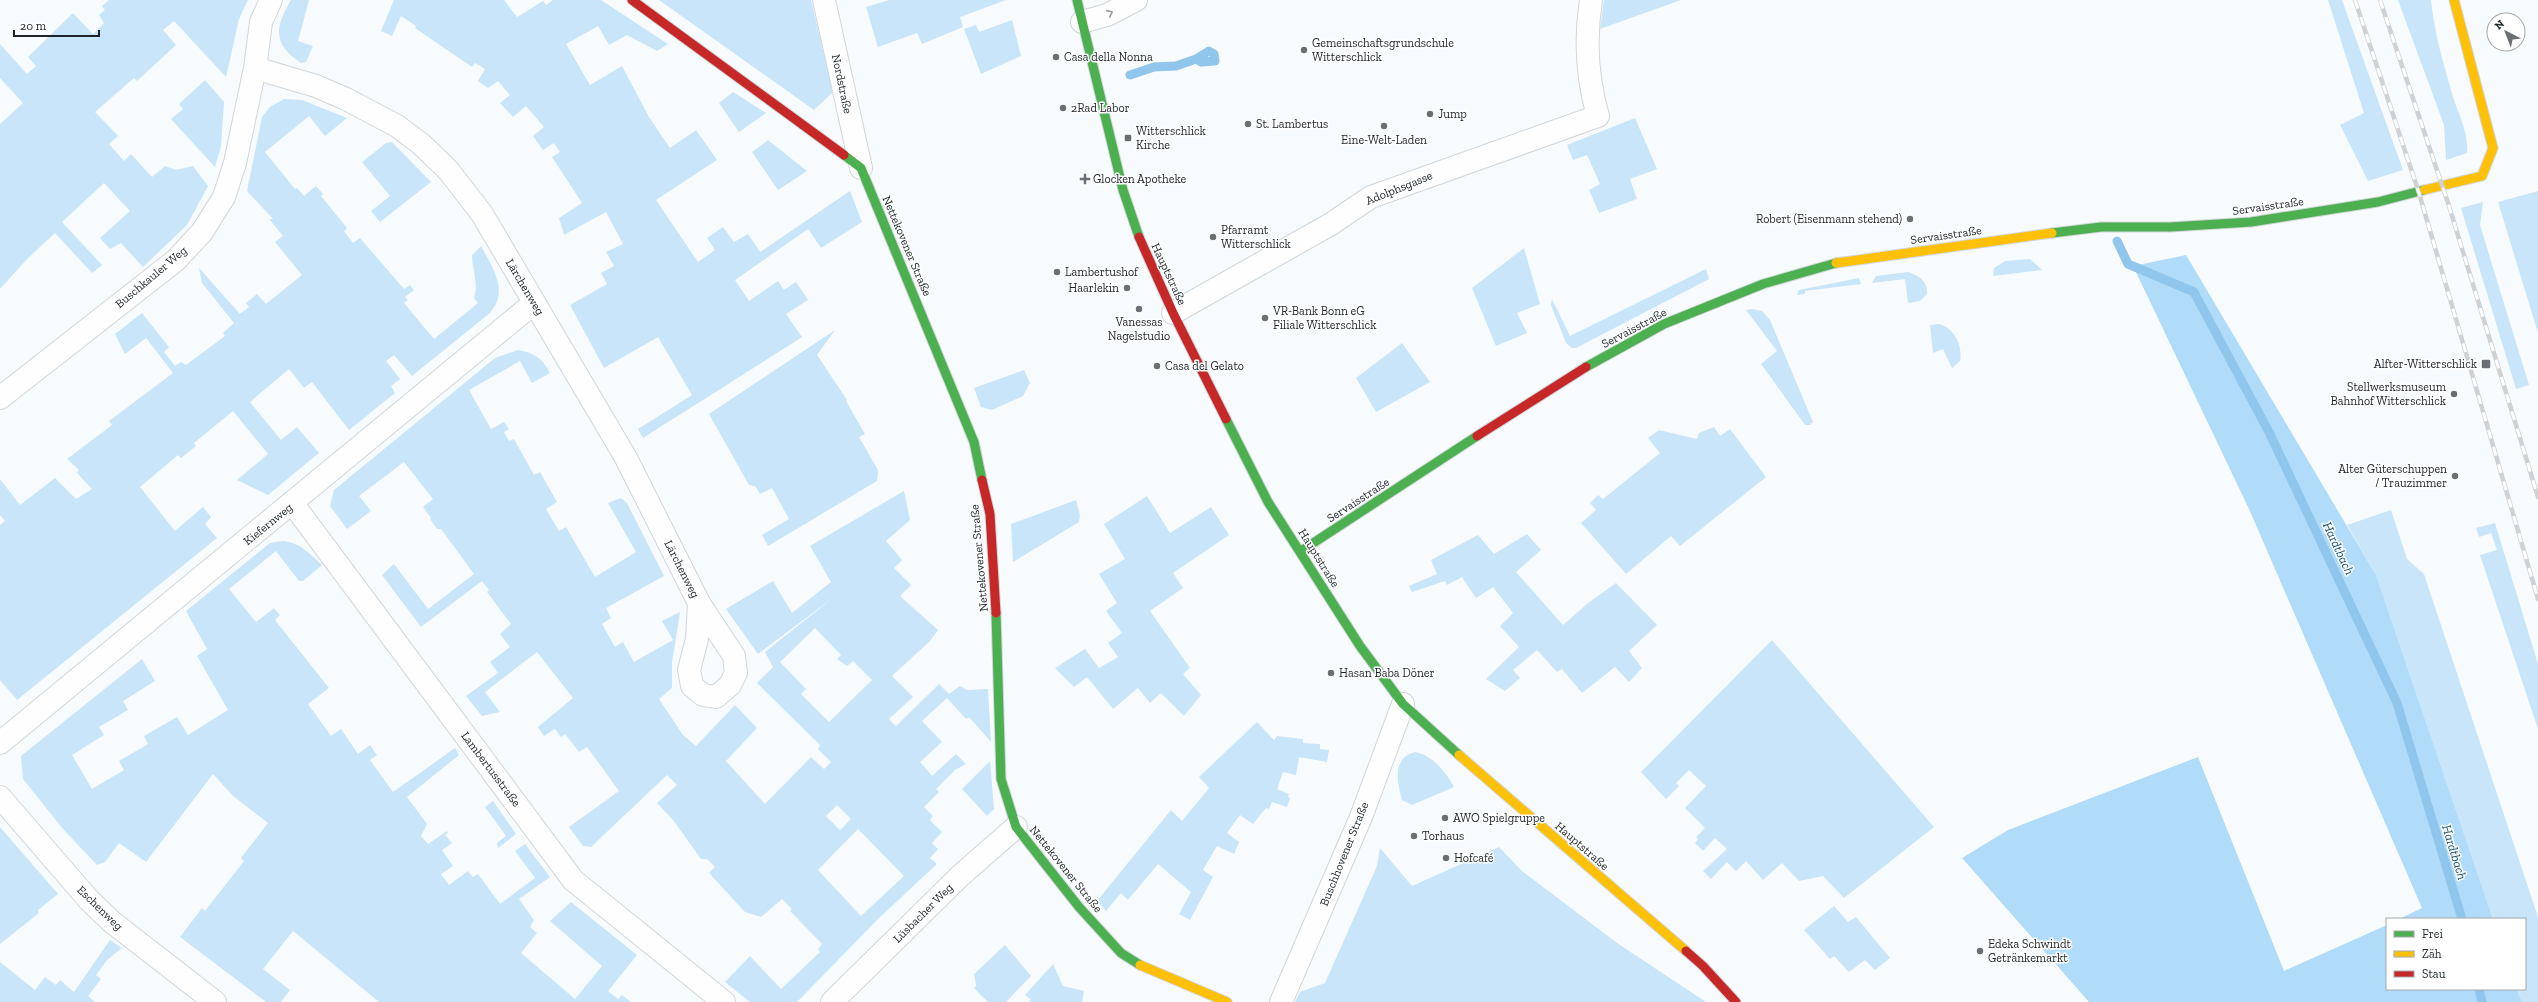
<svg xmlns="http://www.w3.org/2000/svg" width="2538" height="1002" font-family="'Zilla Slab',serif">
<rect width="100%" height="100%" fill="#f8fbfd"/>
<path fill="#c8e5fa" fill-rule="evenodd" d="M 109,0 L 248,0 L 239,19 L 226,77 L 174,21 L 163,30 L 176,45 L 137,81 L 134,78 L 95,112 L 118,136 L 109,144 L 124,161 L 131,154 L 152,177 L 165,166 L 176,170 L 193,166 L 208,186 L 187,225 L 143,267 L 121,243 L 110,249 L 100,238 L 130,211 L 104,183 L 62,222 L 102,265 L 92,273 L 55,233 L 27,259 L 0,289 L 0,124 L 23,103 L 0,78 L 0,44 L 27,74 L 36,66 L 28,57 L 73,13 L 93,34 L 104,23 L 99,15 L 105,10 L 102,6 Z
M 291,0 L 309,0 L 298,41 L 313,46 L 306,62 L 301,63 C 272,44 275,27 291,0 Z
M 394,0 L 504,0 L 517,17 L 543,1 L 546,5 L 553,0 L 601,0 L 668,44 L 657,51 L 627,35 L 609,45 L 598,26 L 566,44 L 590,85 L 622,66 L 649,117 L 670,148 L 696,130 L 717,160 L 656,200 L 698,262 L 715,250 L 707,238 L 723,227 L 734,242 L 748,234 L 760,252 L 850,191 L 862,222 L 821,248 L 808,229 L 735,280 L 749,301 L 778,281 L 784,290 L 796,282 L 808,300 L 786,314 L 802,337 L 643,438 L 638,429 L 692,395 L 658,337 L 604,368 L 570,305 L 607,284 L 601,273 L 614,266 L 606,252 L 623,244 L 606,212 L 564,235 L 559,218 L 582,203 L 552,157 L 560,152 L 554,143 L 543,150 L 533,136 L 544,127 L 526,106 L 513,117 L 500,103 L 510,95 L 498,81 L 488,88 L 478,81 L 485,69 L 475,63 L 472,67 L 415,28 L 416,26 L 401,16 L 392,36 L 381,31 Z
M 659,0 L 811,0 L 833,92 L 814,110 Z
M 889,0 L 1006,0 L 960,17 L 963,27 L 922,44 L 917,33 L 878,47 L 866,7 Z
M 1604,0 L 1681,0 L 1600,29 Z
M 2328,0 L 2342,0 L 2403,170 L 2368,181 L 2340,125 L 2364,113 Z
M 2398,0 L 2431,0 C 2434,32 2444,66 2453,97 C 2459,115 2469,134 2467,153 L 2446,160 L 2444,125 Z
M 1012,20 L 1021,56 L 981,74 L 964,29 L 976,25 L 979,32 Z
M 205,80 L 224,102 L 221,146 L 215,167 L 171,119 L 183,109 L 179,104 Z
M 733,92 L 766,113 L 739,132 L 719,103 Z
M 284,99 L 302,100 L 347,118 L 325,136 L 309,116 L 265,152 L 295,189 L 297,188 L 304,196 L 316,186 L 323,194 L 321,196 L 347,228 L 344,231 L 353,243 L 360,238 L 404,289 L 410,285 L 414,290 L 405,297 L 408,300 L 404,303 L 434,339 L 478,303 L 474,298 C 479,283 472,270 472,255 L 481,246 C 493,268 509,291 490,313 L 412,376 L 394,355 L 386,361 L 400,379 L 391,386 L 395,393 L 349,430 L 312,382 L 304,388 L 289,369 L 250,402 L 281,440 L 297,427 L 319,453 L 268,495 L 237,480 L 268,454 L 233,411 L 194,443 L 196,446 L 181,458 L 178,455 L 140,487 L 175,531 L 203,507 L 211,517 L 205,524 L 217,538 L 17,700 L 0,680 L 0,525 L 5,521 L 0,515 L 0,479 L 20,505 L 55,478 L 76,499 L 92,489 L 77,473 L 79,470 L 67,459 L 112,425 L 109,421 L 173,373 L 146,338 L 125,354 L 115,334 L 142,313 L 169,347 L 164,352 L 175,366 L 181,362 L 186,365 L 225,336 L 223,333 L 234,323 L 202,283 L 199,268 L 240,314 L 249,307 L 246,303 L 257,294 L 266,304 L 302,275 L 275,242 L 283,236 L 269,219 L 273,219 L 247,191 L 262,117 L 270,107 Z
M 1635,118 L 1657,169 L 1630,179 L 1637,199 L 1599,213 L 1589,190 L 1600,184 L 1587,155 L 1573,160 L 1567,145 Z
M 768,140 L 807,171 L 778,190 L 752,152 Z
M 392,142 L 431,182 L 380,222 L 371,211 L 390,196 L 362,162 L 386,143 Z
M 2538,191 L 2538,333 L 2498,202 Z
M 2483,202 L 2480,225 L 2529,385 L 2516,389 L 2461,208 Z
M 1524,248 L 1540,304 L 1517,313 L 1527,333 L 1496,346 L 1472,288 Z
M 2030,259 L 2042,270 L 1993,276 L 1994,268 L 2005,261 Z
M 1706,269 L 1709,279 L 1576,348 L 1572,348 L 1566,343 L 1551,305 L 1552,299 L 1570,336 Z
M 1908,272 C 1919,276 1928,281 1927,294 L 1920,301 L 1908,303 L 1905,279 L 1872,283 L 1876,276 Z
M 1859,278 L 1861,284 L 1805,291 L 1805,294 L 1797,295 L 1799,290 Z
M 1752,309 L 1762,311 L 1770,320 L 1813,422 L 1810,425 L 1805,425 L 1761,364 L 1777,351 L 1746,310 Z
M 1938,324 C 1954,327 1963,345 1960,361 L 1952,368 L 1943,349 L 1933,353 L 1930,325 Z
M 835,330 L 817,355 L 847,400 L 846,401 L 865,434 L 859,437 L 878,470 L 877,481 L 768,546 L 762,535 L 789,519 L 772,488 L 760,494 L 755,486 L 749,485 L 709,414 Z
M 1402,343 L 1430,382 L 1376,412 L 1356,378 Z
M 518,350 C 535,353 542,358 550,373 L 532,383 L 520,361 L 469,390 L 491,429 L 504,422 L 509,429 L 504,432 L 509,441 L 514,439 L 534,475 L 540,472 L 557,502 L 546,509 L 559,531 L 566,527 L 595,577 L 636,552 L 608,503 L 621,498 L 627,503 L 664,576 L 606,608 L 611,618 L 602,624 L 615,647 L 623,642 L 634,662 L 673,640 L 662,621 L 680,612 L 672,663 L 672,688 L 659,699 L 683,735 L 696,746 L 735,705 L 757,728 L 726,761 L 765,804 L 811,757 L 824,769 L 831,762 L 818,749 L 820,745 L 757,683 L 773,667 L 765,652 L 834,597 L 758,654 L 726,609 L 773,581 L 792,613 L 831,582 L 810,546 L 904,491 L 910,520 L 886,541 L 902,560 L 894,568 L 911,585 L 900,596 L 938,630 L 930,641 L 892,676 L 913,697 L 889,719 L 896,726 L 939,684 L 949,694 L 960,686 L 967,690 L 988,689 L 991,742 L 969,717 L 966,719 L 947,698 L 922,721 L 942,742 L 920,762 L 932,776 L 956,754 L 966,764 L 955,770 L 936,789 L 939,792 L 924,807 L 933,816 L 930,820 L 942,832 L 932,843 L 938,849 L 930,858 L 937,864 L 878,919 L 797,1002 L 750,1002 L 725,982 L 750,956 L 781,989 L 820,952 L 818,949 L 822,944 L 790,911 L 792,909 L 782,899 L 761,917 L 745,912 L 709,873 L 715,867 L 707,859 L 701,859 L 673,820 L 657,803 L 677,785 L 667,775 L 591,847 L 583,846 L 569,827 L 619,791 L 587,747 L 579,752 L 565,734 L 561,737 L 555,729 L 544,736 L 538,727 L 573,698 L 537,652 L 485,692 L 500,712 L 482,716 L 466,696 L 498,673 L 490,662 L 510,647 L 500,634 L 511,624 L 487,592 L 489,590 L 482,581 L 421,627 L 382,575 L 394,564 L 428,609 L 474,574 L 441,529 L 437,529 L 430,519 L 431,518 L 423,507 L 433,499 L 404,462 L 359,496 L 371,511 L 347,529 L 330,506 L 334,490 L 495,358 ZM 815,628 L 841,655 L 837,659 L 847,666 L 853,661 L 872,680 L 829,722 L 801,694 L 806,689 L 780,662 ZM 837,805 L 851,819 L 840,830 L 826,816 ZM 858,829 L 904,876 L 861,916 L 818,870 Z
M 1024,370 L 1030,383 L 1023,396 L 992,410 L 981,407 L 974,388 Z
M 1714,427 L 1720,436 L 1730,429 L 1766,477 L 1680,546 L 1671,536 L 1626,574 L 1581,523 L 1596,510 L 1590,503 L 1598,495 L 1603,499 L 1660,453 L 1648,438 L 1659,430 L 1697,439 L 1699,433 Z
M 1147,496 L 1170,533 L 1211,507 L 1229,535 L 1173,573 L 1183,588 L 1150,611 L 1190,668 L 1183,674 L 1201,695 L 1184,716 L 1161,693 L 1150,703 L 1138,688 L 1113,709 L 1087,677 L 1074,687 L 1055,668 L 1085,649 L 1099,668 L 1118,657 L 1108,643 L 1122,633 L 1106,611 L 1117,603 L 1099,574 L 1125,559 L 1104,524 Z
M 1076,500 L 1080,515 L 1079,522 L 1013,562 L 1011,524 Z
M 2391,510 L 2407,559 L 2424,574 L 2538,917 L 2538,1002 L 2522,1002 L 2517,989 L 2525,989 L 2525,919 L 2493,919 L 2376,575 L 2347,525 Z
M 2495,523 L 2538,664 L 2538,729 L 2480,555 L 2497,550 L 2491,533 L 2479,537 L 2476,528 Z
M 1527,534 L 1541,550 L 1516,572 L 1563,625 L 1588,603 L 1616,583 L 1657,625 L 1629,651 L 1642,668 L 1629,682 L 1615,667 L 1582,693 L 1562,669 L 1557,672 L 1537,650 L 1513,670 L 1520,678 L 1505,691 L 1486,679 L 1519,647 L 1500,626 L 1513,613 L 1493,587 L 1476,598 L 1462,577 L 1447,585 L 1445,581 L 1412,592 L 1409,586 L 1437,574 L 1431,560 L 1478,535 L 1494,554 Z
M 283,541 C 301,543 309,553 322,565 L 303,581 L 299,581 L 276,551 L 229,589 L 256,622 L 274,608 L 280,615 L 275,620 L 329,688 L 308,704 L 331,736 L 341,729 L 358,754 L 370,745 L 377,755 L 370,760 L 393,792 L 455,748 L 459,755 L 407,797 L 427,824 L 421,836 L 428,844 L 447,831 L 448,833 L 445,835 L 452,843 L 442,850 L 453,866 L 441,874 L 449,885 L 468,871 L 473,877 L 478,874 L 500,904 L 535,878 L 515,851 L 525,844 L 550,877 L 519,899 L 534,920 L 530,927 L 537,933 L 521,953 L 575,999 L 602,966 L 550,921 L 571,902 L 637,955 L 608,991 L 618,999 L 622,995 L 631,1002 L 379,1002 L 293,931 L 263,969 L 290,990 L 281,1002 L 266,1002 L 180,937 L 202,908 L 205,911 L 244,861 L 241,858 L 268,823 L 233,796 L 213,774 L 146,862 L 119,843 L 105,862 L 97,865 L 63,829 L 23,779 L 21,756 L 142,659 L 155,681 L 123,701 L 128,710 L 99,727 L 104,735 L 72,755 L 92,789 L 124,770 L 119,761 L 148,744 L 144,736 L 177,717 L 188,735 L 228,710 L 197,656 L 207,649 L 186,611 L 270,543 Z
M 1772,640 L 1934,827 L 1844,898 L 1823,876 L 1799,881 L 1782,863 L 1763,880 L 1746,861 L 1736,871 L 1727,862 L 1711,879 L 1703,871 L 1727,849 L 1715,838 L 1703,851 L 1695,843 L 1698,839 L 1696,837 L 1705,828 L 1685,808 L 1706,786 L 1689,770 L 1676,783 L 1679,786 L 1666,799 L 1641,772 Z
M 1257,722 L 1274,740 L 1277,736 L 1303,739 L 1303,743 L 1320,744 L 1320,749 L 1329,750 L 1327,762 L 1299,757 L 1296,775 L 1283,772 L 1277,789 L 1289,794 L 1288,797 L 1290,798 L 1287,807 L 1272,802 L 1269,809 L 1266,808 L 1253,824 L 1240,815 L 1227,833 L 1239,842 L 1234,854 L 1217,846 L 1203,870 L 1213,877 L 1190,920 L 1179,914 L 1191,892 L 1158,864 L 1128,900 L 1121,893 L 1106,911 L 1097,901 L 1171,810 L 1182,821 L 1209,788 L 1199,777 Z
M 1415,752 C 1432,755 1446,772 1454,787 L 1412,805 L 1402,800 C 1397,782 1392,758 1415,752 Z
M 990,761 L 994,809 L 987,816 L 962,789 Z
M 493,801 L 516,834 L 498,848 L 497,843 L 506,836 L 485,807 Z
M 0,827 L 58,894 L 38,910 L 39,913 L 0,944 Z
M 1499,847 L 1522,871 L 1617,943 L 1706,1002 L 1295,1002 L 1300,992 L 1325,983 L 1377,866 L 1380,848 L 1412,886 Z
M 1834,906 L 1848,922 L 1856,917 L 1890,958 L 1875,970 L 1865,960 L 1849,972 L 1834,956 L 1830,959 L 1804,930 Z
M 110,940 L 122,948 L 107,960 L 96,975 L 101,979 L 88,996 L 95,1002 L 0,1002 L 0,962 L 35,990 L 45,977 L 56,985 L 60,980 L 74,992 Z
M 1005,945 L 1031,976 L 1006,1002 L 988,1002 L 974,988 L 976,986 L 974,974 Z
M 1053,964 L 1063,986 L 1084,991 L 1082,1002 L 1029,1002 L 1031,1000 L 1025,995 Z"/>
<path fill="#b0dcf9" d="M 2186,255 L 2376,575 L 2493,919 L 2399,919 L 2422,908 L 2249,509 L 2133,266 Z
M 2198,757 L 2284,971 L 2387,925 L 2387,989 L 2517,989 L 2522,1002 L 2089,1002 L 1962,858 L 2008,830 Z"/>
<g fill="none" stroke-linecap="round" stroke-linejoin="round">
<path stroke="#90c6ec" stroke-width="9" d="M 1130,75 L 1154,67 L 1176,66 L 1196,59 L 1201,62 L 1215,61 L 1214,54 L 1209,51 L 1196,59
M 2117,241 L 2128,264 L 2194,292 L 2269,432 L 2397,703 L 2462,919
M 2479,989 L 2482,1002"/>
<defs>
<path id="street" d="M 824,0 L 861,168
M 1082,22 L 1107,15 L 1136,0
M 255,68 L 316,86 L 346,99 L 397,126 L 421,144 L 448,170 L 482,214 L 626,458 L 699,603 L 734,656 L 736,673 L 730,685 L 716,697 L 703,695 L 692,686 L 689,670 L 697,639 L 699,603
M 1173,313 L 1331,224 L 1371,197 L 1598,116 C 1587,78 1585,38 1591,0
M 0,398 L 176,260 L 202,232 L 224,197 L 235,163 L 255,68 L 261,22 L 271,0
M 293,504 L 573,880 L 724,1002
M 0,743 L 534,303
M 0,797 L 89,900 L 112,922 L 215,1002
M 832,1002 L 960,876 L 1016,827
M 1281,1002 L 1361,817 L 1403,704"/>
<path id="fast" d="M 1077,0 L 1123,190 L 1139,237
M 844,155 L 861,168 L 974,442 L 982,480
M 2052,233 L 2101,227 L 2170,227 L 2251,222 L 2378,202 L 2424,190
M 1586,367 L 1664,324 L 1763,284 L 1836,263
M 1226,419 L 1268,502 L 1360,646 L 1403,704 L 1459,755
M 1301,551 L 1477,436
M 996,613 L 1001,779 L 1016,827 L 1079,907 L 1121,953 L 1140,965"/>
<path id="slow" d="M 2424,190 L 2482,176 L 2493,148 L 2454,0
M 1836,263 L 2052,233
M 1459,755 L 1686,951
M 1140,965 L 1227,1002"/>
<path id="jam" d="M 632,0 L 844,155
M 1139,237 L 1173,313 L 1226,419
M 1477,436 L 1586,367
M 982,480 L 990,514 L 996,613
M 1686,951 L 1703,966 L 1736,1002"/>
</defs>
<use href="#street" stroke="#d0d6da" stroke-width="24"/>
<use href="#fast" stroke="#d0d6da" stroke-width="11"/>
<use href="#slow" stroke="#d0d6da" stroke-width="11"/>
<use href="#jam" stroke="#d0d6da" stroke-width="11"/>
<use href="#street" stroke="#fefeff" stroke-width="22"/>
<use href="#fast" stroke="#4caf50" stroke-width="9"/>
<use href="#slow" stroke="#ffc107" stroke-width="9"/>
<use href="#jam" stroke="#c62828" stroke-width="9"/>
<defs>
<path id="rail" d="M 2355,0 L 2419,193 L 2538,599
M 2380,0 L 2449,206 L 2538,497"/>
</defs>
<use href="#rail" stroke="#d0d1d2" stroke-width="4.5"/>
<use href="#rail" stroke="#fff" stroke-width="3" stroke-dasharray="9" stroke-linecap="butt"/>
</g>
<defs><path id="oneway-chevron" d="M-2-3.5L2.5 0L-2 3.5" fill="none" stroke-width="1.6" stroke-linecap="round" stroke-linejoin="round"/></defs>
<use stroke="#989c9f" href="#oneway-chevron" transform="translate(1110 13) rotate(-24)"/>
<g fill="#696f73" stroke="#fff" stroke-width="1.5">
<circle cx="1304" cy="50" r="4"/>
<circle cx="1056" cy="57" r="4"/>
<circle cx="1063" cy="108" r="4"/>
<circle cx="1430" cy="114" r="4"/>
<circle cx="1248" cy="124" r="4"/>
<circle cx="1384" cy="126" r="4"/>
<rect x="1124" y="134" width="8" height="8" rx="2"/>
<path d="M1083 173h4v4h4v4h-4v4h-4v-4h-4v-4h4z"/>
<circle cx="1910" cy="219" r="4"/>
<circle cx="1213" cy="237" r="4"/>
<circle cx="1057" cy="272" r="4"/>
<circle cx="1127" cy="288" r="4"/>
<circle cx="1139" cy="309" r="4"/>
<circle cx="1265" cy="318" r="4"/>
<rect x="2481" y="359" width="10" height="10" rx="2"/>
<circle cx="1157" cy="366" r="4"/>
<circle cx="2454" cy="394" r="4"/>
<circle cx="2455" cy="476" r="4"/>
<circle cx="1331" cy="673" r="4"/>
<circle cx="1445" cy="818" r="4"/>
<circle cx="1414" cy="836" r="4"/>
<circle cx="1446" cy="858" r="4"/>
<circle cx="1980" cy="951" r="4"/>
</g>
<g text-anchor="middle" stroke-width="3" stroke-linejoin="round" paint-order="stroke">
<g font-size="12" fill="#1c2429" stroke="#fff" text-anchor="start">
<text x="1312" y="47">Gemeinschaftsgrundschule<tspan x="1312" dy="14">Witterschlick</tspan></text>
<text x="1064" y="61">Casa della Nonna</text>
<text x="1071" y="112">2Rad Labor</text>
<text x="1438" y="118">Jump</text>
<text x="1256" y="128">St. Lambertus</text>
<text x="1136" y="135">Witterschlick<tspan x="1136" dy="14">Kirche</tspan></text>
<text x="1384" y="144" text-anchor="middle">Eine-Welt-Laden</text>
<text x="1093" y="183">Glocken Apotheke</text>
<text x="1902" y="223" text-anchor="end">Robert (Eisenmann stehend)</text>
<text x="1221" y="234">Pfarramt<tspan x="1221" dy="14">Witterschlick</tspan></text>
<text x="1065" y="276">Lambertushof</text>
<text x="1119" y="292" text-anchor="end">Haarlekin</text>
<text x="1273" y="315">VR-Bank Bonn eG<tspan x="1273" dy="14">Filiale Witterschlick</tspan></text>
<text x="1139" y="326" text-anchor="middle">Vanessas<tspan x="1139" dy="14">Nagelstudio</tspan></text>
<text x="2477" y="368" text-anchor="end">Alfter-Witterschlick</text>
<text x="1165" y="370">Casa del Gelato</text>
<text x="2446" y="391" text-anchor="end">Stellwerksmuseum<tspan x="2446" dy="14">Bahnhof Witterschlick</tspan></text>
<text x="2447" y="473" text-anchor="end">Alter Güterschuppen<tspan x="2447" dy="14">/ Trauzimmer</tspan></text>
<text x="1339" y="677">Hasan Baba Döner</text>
<text x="1453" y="822">AWO Spielgruppe</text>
<text x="1422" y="840">Torhaus</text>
<text x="1454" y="862">Hofcafé</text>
<text x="1988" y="948">Edeka Schwindt<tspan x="1988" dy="14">Getränkemarkt</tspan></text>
</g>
<g font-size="12" fill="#1c2429" stroke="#fff">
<text transform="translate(842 84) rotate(78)" y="4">Nordstraße</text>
<text transform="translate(1399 188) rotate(-22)" y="4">Adolphsgasse</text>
<text transform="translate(2268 206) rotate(-8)" y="4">Servaisstraße</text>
<text transform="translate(1946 235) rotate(-8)" y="4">Servaisstraße</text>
<text transform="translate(907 246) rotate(67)" y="4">Nettekovener Straße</text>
<text transform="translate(1169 274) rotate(65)" y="4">Hauptstraße</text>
<text transform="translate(151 277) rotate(-40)" y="4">Buschkauler Weg</text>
<text transform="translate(525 287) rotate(59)" y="4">Lärchenweg</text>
<text transform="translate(1634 328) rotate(-28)" y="4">Servaisstraße</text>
<text transform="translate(1358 500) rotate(-33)" y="4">Servaisstraße</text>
<text transform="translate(268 524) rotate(-39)" y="4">Kiefernweg</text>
<text transform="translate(979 558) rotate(-95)" y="4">Nettekovener Straße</text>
<text transform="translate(1319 558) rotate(58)" y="4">Hauptstraße</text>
<text transform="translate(682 569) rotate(63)" y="4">Lärchenweg</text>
<text transform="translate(491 769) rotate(53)" y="4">Lambertusstraße</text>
<text transform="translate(1582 846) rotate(41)" y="4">Hauptstraße</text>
<text transform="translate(1344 854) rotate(-68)" y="4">Buschhovener Straße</text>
<text transform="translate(1066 869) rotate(51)" y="4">Nettekovener Straße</text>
<text transform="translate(100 908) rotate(44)" y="4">Eschenweg</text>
<text transform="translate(923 913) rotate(-45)" y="4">Lüsbacher Weg</text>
</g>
<g font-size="13" font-style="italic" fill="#144e71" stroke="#fff">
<text transform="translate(2339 548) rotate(65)" y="5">Hardtbach</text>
<text transform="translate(2455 852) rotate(73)" y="5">Hardtbach</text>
</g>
</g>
<rect x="2386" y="918" width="140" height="72" fill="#ffffff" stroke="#a4a7a9"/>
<rect x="2394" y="931" width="20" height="6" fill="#4caf50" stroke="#a4a7a9"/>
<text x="2422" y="938" font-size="12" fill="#1c2429">Frei</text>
<rect x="2394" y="951" width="20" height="6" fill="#ffc107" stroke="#a4a7a9"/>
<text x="2422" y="958" font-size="12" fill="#1c2429">Zäh</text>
<rect x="2394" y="971" width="20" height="6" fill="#c62828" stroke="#a4a7a9"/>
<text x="2422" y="978" font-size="12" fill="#1c2429">Stau</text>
<g transform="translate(2506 32) rotate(318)"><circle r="19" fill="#ffffff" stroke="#a4a7a9"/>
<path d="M0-3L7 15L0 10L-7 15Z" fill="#696f73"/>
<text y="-6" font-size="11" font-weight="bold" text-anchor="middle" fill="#1c2429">N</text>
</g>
<path d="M14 30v6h85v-6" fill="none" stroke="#1c2429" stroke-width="2"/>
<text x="20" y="30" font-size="12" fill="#1c2429" stroke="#ffffff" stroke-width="3" paint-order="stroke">20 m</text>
</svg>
